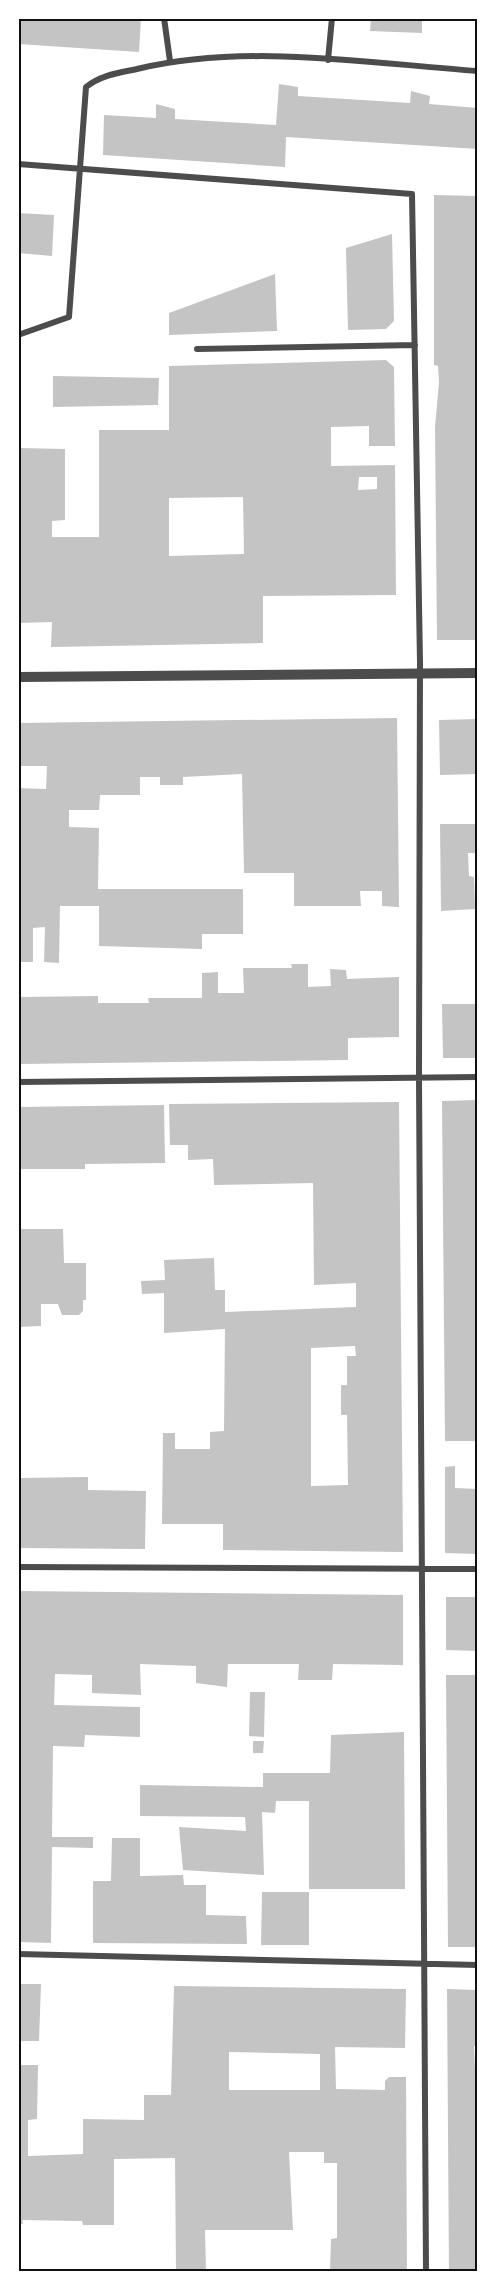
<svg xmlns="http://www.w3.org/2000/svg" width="496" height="2290" font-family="Merriweather,serif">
<rect width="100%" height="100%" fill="#fff"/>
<path fill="#c4c4c4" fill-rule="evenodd" d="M 18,18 L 141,18 L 139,52 L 18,44 Z
M 371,18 L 422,18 L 422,33 L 370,31 Z
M 279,84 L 298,87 L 298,96 L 410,103 L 411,91 L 430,96 L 429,104 L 478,108 L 478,149 L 286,137 L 285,167 L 103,155 L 104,115 L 156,118 L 156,104 L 175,109 L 175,119 L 276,125 Z
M 434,195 L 478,196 L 478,640 L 437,640 L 435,427 L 439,382 L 438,366 L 434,365 Z
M 18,213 L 54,215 L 52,256 L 18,253 Z
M 392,234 L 394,321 L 386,329 L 348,330 L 346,248 Z
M 275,274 L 277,331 L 169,335 L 169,313 Z
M 386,360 L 394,367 L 395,446 L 369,446 L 369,426 L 331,427 L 331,466 L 395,465 L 396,595 L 263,596 L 263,643 L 51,647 L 52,622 L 18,623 L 18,448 L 65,449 L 65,520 L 52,521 L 52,537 L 99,537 L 99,430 L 169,430 L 169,366 ZM 359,477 L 377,477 L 377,489 L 358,490 ZM 243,497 L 244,554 L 169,556 L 169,498 Z
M 53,376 L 159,378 L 158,405 L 53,407 Z
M 397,718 L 399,907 L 382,906 L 382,891 L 360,891 L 361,906 L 294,906 L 294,873 L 244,873 L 242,774 L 183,777 L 183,785 L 160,785 L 160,777 L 140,777 L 140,795 L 100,795 L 99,810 L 69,810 L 69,827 L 99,828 L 98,889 L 243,889 L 243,934 L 202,934 L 202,949 L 99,946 L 99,906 L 60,906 L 59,963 L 44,962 L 45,927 L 33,928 L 33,962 L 18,962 L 18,788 L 46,789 L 47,766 L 18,766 L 18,723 Z
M 478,719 L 478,774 L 440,775 L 439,720 Z
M 440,824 L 478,824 L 478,853 L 468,853 L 469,876 L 474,877 L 475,909 L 441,911 Z
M 291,964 L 308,964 L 308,987 L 331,986 L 330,969 L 346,970 L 347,979 L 399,977 L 399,1037 L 348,1038 L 348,1060 L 18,1064 L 18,997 L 98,996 L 98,1003 L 149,1003 L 148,998 L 202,998 L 202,973 L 218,972 L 218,993 L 244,993 L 243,968 L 292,968 Z
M 442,1004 L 478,1004 L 478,1058 L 443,1058 Z
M 478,1100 L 478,1441 L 445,1441 L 442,1101 Z
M 399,1102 L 403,1552 L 223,1550 L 223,1524 L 162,1524 L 163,1433 L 175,1433 L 175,1449 L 210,1449 L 210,1432 L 224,1431 L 225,1329 L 164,1333 L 164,1293 L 142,1294 L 141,1281 L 165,1280 L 164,1260 L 214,1258 L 215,1290 L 225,1290 L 225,1312 L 356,1307 L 356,1283 L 314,1285 L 313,1183 L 214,1185 L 213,1159 L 188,1160 L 188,1145 L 170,1145 L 169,1104 ZM 355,1346 L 356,1356 L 347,1356 L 347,1385 L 341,1385 L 341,1415 L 347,1415 L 348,1485 L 311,1486 L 311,1348 Z
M 164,1105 L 165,1163 L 85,1164 L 85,1169 L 18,1169 L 18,1107 Z
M 18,1229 L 63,1229 L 64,1263 L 86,1263 L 86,1300 L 83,1300 L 83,1311 L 79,1315 L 62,1315 L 58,1304 L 41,1304 L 41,1326 L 18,1327 Z
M 455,1466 L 455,1488 L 478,1489 L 478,1554 L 445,1553 L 445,1467 Z
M 88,1477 L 88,1490 L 146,1491 L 145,1549 L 18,1548 L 18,1478 Z
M 18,1591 L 403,1595 L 403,1665 L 333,1664 L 332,1680 L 298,1680 L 299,1664 L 228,1664 L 227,1687 L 196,1683 L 196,1666 L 140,1664 L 141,1695 L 92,1693 L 92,1675 L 55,1674 L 54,1705 L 140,1707 L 140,1737 L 85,1735 L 84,1747 L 53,1746 L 52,1837 L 93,1837 L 93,1848 L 52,1847 L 51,1943 L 18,1942 Z
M 446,1597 L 478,1597 L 478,1651 L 446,1650 Z
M 446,1675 L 478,1675 L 478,1947 L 448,1947 Z
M 250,1692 L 265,1692 L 264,1737 L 249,1736 Z
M 404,1732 L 405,1889 L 309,1889 L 309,1801 L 276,1801 L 275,1813 L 262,1812 L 264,1875 L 183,1870 L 179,1827 L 246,1831 L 245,1817 L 140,1816 L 140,1785 L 263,1787 L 263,1773 L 330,1773 L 331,1735 Z
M 253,1741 L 264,1741 L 263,1753 L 253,1753 Z
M 112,1838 L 140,1838 L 140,1876 L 183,1875 L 184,1885 L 206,1885 L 206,1915 L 246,1916 L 247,1944 L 93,1943 L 93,1881 L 111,1881 Z
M 262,1892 L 309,1892 L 309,1945 L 261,1945 Z
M 18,1984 L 41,1984 L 39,2041 L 18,2041 Z
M 174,1986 L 406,1989 L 405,2048 L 335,2047 L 336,2089 L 385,2090 L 385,2081 L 389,2077 L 406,2077 L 407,2272 L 330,2272 L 331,2239 L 337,2238 L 337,2163 L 324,2163 L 324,2152 L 289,2152 L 293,2230 L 205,2230 L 206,2272 L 176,2272 L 175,2158 L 114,2159 L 114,2225 L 83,2225 L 82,2221 L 22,2220 L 23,2224 L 18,2224 L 18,2065 L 38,2065 L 37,2119 L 28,2120 L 28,2156 L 83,2154 L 83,2119 L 144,2120 L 144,2095 L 171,2095 ZM 229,2052 L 320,2054 L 320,2090 L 229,2090 Z
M 447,1989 L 478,1990 L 478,2046 L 474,2046 L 475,2069 L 478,2069 L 478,2272 L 449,2272 Z"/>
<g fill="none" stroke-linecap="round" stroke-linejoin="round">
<path stroke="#4c4c4c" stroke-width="6" d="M 164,18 L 170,61
M 328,60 L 332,18
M 18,164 L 412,194 L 420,662 L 419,1078 L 426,2272
M 18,335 L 69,317 L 86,87 C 101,75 118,73 137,69 C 247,43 365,63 478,71
M 197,349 L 415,345
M 18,1082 L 478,1077
M 18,1567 L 478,1569
M 18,1954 L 478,1965"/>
<path stroke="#4c4c4c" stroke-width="10" d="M 18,677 L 478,673"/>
</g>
<rect width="496" height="2290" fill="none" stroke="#ffffff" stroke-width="39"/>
<rect x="20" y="20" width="456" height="2250" fill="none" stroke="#111" stroke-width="2"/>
</svg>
